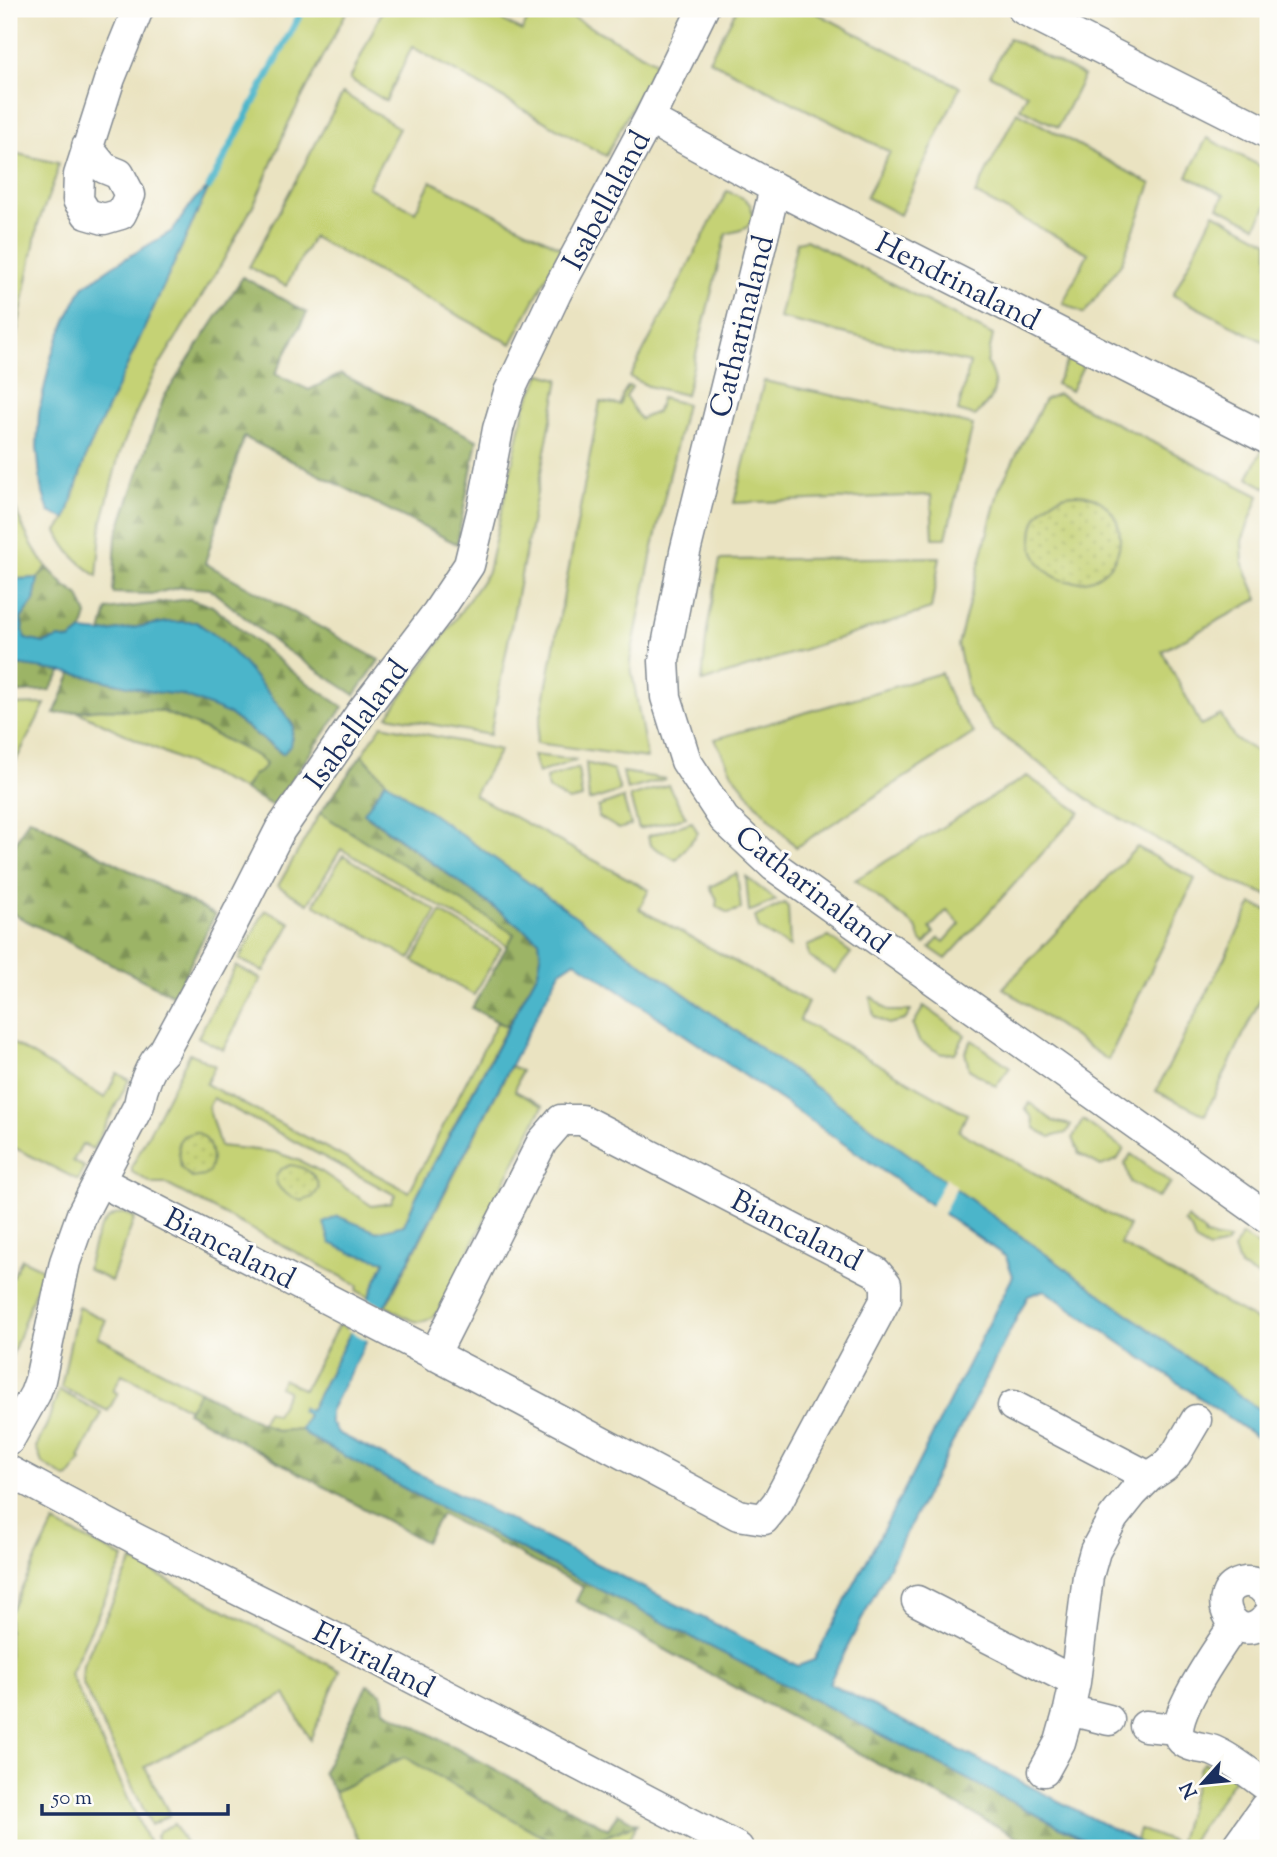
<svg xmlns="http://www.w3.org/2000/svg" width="1277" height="1857" font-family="'Sorts Mill Goudy',serif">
<defs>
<pattern id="forest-firs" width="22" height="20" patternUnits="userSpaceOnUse" patternTransform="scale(1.75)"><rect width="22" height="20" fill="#9cb466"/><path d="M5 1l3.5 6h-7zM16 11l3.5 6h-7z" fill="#7e9357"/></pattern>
<pattern id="park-dots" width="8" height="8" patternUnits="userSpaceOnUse" patternTransform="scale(1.75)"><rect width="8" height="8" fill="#c5d274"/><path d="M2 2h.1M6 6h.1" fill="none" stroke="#a9b567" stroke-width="1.8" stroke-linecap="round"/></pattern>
</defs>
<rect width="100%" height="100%" fill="#fdfcf7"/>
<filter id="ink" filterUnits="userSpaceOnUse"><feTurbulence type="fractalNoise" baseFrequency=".0143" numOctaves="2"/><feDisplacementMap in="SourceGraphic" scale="14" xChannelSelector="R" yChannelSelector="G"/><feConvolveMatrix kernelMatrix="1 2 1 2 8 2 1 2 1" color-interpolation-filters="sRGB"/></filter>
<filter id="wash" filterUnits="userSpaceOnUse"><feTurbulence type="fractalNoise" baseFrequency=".00686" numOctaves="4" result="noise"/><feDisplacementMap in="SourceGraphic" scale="28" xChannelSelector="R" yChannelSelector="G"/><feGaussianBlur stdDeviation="1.57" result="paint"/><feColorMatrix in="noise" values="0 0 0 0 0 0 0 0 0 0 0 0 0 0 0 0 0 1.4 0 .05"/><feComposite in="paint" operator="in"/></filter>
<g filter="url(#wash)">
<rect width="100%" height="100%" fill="#eae3c1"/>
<path fill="#c5d274" stroke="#708069" stroke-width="2" fill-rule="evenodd" d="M 303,9 L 348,9 L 288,124 L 257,198 L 222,263 L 154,374 L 135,415 L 119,455 L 102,521 L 97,576 C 79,563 66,552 57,531 L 66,519 L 87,453 L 209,187 Z
M 383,9 L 481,9 L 522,31 L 533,9 L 557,9 L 656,62 L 606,156 L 412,47 L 386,101 L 350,79 Z
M 737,9 L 809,9 L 960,87 L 900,215 L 866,197 L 890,152 L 709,60 Z
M 1009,38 L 1084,76 L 1058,127 L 1020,108 L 1027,94 L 990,75 Z
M 343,93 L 399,128 L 368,187 L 415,212 L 431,181 L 562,248 L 511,344 L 313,237 L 286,286 L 249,267 Z
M 1017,112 L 1151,184 L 1122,262 L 1084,314 L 1063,303 L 1088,253 L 975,194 Z
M 1207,138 L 1268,170 L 1268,203 L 1256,226 L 1218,207 L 1224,195 L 1187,176 Z
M 9,152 L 58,163 L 56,176 L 38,224 L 9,374 Z
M 727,191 C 733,194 743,197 747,201 C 754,207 754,221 747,227 C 742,231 732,232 726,234 L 686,395 L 648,386 L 630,377 Z
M 1214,213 L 1268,242 L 1268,344 L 1173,295 Z
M 806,240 L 993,335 L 987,363 C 1001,388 994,398 975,416 L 958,411 L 970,363 L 779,318 L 797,242 Z
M 1071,353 L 1086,360 L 1071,391 L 1056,384 Z
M 541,374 L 559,379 L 490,735 L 388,716 L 488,572 L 525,406 Z
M 764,381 L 973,425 L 946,538 L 933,538 L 931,495 L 734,503 Z
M 628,386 L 632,387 L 626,397 L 640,419 L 657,412 L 661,398 L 686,404 L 653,547 L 630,661 L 647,758 L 536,743 L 600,402 L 620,405 L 623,394 Z
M 1058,394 L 1259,496 L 1242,541 L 1243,564 L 1258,599 L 1162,651 L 1201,725 L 1221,715 L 1235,739 L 1268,758 L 1268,895 L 1235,883 L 1096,805 L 993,729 L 969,695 L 958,645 L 999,489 L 1045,399 Z
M 1264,446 L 1268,448 L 1268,489 L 1248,478 Z
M 9,483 C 14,512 29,544 47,567 L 38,578 L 18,579 L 9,569 Z
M 940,557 L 931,609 L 702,682 L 707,630 L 720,560 Z
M 941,673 L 953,704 L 974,733 L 796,847 L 759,807 L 732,773 L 715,739 Z
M 45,704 L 9,774 L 9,775 L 9,705 Z
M 99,709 L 161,711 L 204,729 L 255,755 L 266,764 L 260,772 L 253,775 L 244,790 L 78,712 Z
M 382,725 L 500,750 L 474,795 L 649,890 L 639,909 L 808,1002 L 800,1020 L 967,1114 L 959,1131 L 1129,1226 L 1120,1244 L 1268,1327 L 1268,1416 L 864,1122 L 386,781 L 362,755 Z
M 533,755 L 577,760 L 538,773 Z
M 586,763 L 614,771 L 620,791 L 589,801 Z
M 578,768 L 582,798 L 569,801 L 548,789 L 546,778 Z
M 623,772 L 665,779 L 627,790 Z
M 1027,776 L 1080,812 L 946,959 L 930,948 L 939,938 L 944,942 L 960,924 L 947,910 L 930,928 L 934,933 L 925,944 L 921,941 L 916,927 L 855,880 Z
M 668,785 L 686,817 L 639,829 L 630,797 Z
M 623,798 L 631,825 L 619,829 L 599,817 L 598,807 Z
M 320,813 L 515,934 L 508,946 L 341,849 L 308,904 L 278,886 Z
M 692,822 L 698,833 L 676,860 L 650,845 L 648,836 Z
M 1137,847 L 1195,879 L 1108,1060 L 1003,988 Z
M 343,855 L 437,911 L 410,959 L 314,904 Z
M 737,873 L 741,909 L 728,913 L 716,906 L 717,899 L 710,887 Z
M 746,877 L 776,900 L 749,912 Z
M 784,903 L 788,907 L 790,947 L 759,929 L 755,917 Z
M 1252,904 L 1268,911 L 1268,983 L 1205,1115 L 1156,1091 Z
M 265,910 L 291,923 L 264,972 L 239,959 Z
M 441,912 L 501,948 L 474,995 L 413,961 Z
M 829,937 L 851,953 L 835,973 L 809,957 L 807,946 Z
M 236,966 L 261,979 L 223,1050 L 198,1037 Z
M 872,997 L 888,1011 L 911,1011 L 905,1020 L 888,1024 L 874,1016 L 870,998 Z
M 924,1006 L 965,1035 L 955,1053 L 942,1054 L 919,1041 L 913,1025 Z
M 497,1022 L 507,1027 L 417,1195 L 404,1225 L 377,1232 L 337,1216 L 385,1260 L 369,1297 L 357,1291 L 358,1285 L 166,1184 L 153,1184 L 132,1172 L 132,1166 L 190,1053 L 215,1066 L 206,1084 L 409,1192 ZM 213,1098 L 395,1195 L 391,1203 L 372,1206 L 322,1172 L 300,1161 L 275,1152 L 220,1146 L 208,1107 Z
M 972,1040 L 1010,1067 L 996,1086 L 969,1069 L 965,1052 Z
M 9,1041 L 105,1098 L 117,1073 L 129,1080 L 93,1149 L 82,1144 L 73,1161 L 84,1167 L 78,1180 L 9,1145 Z
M 511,1066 L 521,1071 L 515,1091 L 543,1106 L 439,1310 C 421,1333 406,1317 386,1306 Z
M 1030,1103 L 1053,1121 L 1071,1125 L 1066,1133 L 1050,1137 L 1035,1128 L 1032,1117 L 1025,1109 Z
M 1083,1120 L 1124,1149 L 1117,1160 L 1101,1166 L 1079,1154 L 1073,1137 Z
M 1131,1154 L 1171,1183 L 1157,1198 L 1130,1182 L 1125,1164 Z
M 123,1213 L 135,1217 L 111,1281 L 87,1269 C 93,1248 96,1216 123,1213 Z
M 1187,1218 L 1203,1231 L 1205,1236 L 1229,1240 L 1226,1245 L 1209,1249 L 1195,1241 L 1191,1229 L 1184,1222 Z
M 1242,1235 L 1268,1252 L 1268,1275 L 1260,1277 L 1240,1267 L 1234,1249 Z
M 22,1259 L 43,1269 L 9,1364 L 9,1280 L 11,1280 Z
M 78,1307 L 106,1320 L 98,1337 L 200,1391 L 189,1409 L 122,1374 L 113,1391 L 118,1393 L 108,1411 L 61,1387 Z
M 339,1324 L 351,1331 L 310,1411 L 303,1408 L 308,1415 L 301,1429 L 277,1431 L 261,1423 L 267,1411 L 276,1415 L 288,1391 L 279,1387 L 283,1379 L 304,1390 Z
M 59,1390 L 102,1413 L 79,1458 L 81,1460 L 69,1477 L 66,1478 L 42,1463 L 36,1447 L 47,1424 Z
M 54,1523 L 124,1558 L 70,1674 L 151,1848 L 9,1848 L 9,1614 Z
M 132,1561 L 340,1671 L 310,1740 L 285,1694 L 145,1767 L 170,1815 L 151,1825 L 82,1682 L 83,1665 Z
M 404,1756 L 556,1844 L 565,1842 L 568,1848 L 363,1848 L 334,1792 Z
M 1204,1763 L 1236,1777 L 1186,1848 L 1150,1848 L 1136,1841 L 1139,1829 L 1178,1844 L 1200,1767 Z
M 174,1824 L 188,1848 L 160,1848 L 156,1836 L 159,1831 Z
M 637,1824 L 624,1848 L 575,1848 Z"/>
<path fill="url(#forest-firs)" stroke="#5c7262" stroke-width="2" d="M 243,277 L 307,313 L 275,374 L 309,390 L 341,374 L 477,440 L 457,544 L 244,437 L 205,563 L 379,660 L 355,695 L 277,644 L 210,589 L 181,587 L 152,594 L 113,593 L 116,538 L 164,397 Z
M 47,567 L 64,585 L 79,596 L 87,615 L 82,631 L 70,640 L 59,638 L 44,643 L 24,639 L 21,619 L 34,601 L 38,578 Z
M 189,599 L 212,606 L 299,677 L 343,707 L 273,806 L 244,790 L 253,775 L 260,772 L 266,764 L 255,755 L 204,729 L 161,711 L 99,709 L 54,714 L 72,673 L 154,692 L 182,695 L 207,704 L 229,714 L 282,754 L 292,739 L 293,725 L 283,711 L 219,638 L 196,622 L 168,622 L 101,633 L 107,610 Z
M 17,665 L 62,671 L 50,690 L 9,693 L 9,671 Z
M 362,755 L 386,781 L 364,814 L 539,940 L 541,956 L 538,972 L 507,1027 L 472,1008 L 514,934 L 320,813 Z
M 29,818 L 215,915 L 174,996 L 9,912 L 9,855 Z
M 200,1391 L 277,1431 L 301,1429 L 308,1436 L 424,1499 L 1101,1848 L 1038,1848 L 741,1691 L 576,1601 L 583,1587 L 441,1514 L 425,1542 L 187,1412 Z
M 367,1685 L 382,1693 L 384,1710 L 608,1829 L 618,1813 L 637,1824 L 575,1848 L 568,1848 L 565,1842 L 556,1844 L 404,1757 L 334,1792 L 323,1772 Z"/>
<path fill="url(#park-dots)" stroke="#708069" stroke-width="2" d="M1032 538a44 44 0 1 1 88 0a44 44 0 1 1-88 0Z
M 195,1132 C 211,1136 215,1158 209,1172 L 204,1176 L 192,1178 L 181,1168 L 178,1143 L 183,1136 Z
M 291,1165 C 305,1167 316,1174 319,1188 L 313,1197 L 302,1201 C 281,1196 261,1174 291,1165 Z"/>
<path fill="#4cb5ca" stroke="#347294" stroke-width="2" fill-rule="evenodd" d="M 209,187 L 87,453 L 66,519 L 49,512 L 41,487 L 37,447 L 39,412 L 52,354 L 68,316 L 83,287 L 113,266 L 172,231 L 195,199 Z
M 9,569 L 18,579 L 38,578 L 34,601 L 21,619 L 25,639 L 44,643 L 59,638 L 70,640 L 82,631 L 101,633 L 168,622 L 196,622 L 219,638 L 243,663 L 283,711 L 293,726 L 290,746 L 283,754 L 229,714 L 182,695 L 154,692 L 72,673 L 17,665 L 9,671 Z
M 386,781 L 864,1122 L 1268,1416 L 1268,1445 L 1044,1290 L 1028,1296 L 829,1683 L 1150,1848 L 1101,1848 L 424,1499 L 308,1436 L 301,1429 L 308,1415 L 301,1411 L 303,1408 L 310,1411 L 369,1297 L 385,1261 L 352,1253 L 330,1243 L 324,1223 L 337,1216 L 377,1232 L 404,1225 L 417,1195 L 538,972 L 541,956 L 539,940 L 364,813 ZM 575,961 L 781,1100 L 1006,1257 L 1013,1276 L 910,1479 L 814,1660 L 798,1666 L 338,1433 L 330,1422 L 330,1411 L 560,971 Z"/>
<path fill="#eae3c1" d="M 946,1177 L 957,1186 L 942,1216 L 930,1208 Z
M 364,1297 L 388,1309 L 371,1342 L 347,1330 Z"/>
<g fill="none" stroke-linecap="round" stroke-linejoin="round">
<path stroke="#4cb5ca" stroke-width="7" d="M 209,187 L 303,9"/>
</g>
</g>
<g filter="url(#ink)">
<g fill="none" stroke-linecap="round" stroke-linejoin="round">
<defs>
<path id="minor" d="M 1023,9 L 1268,133
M 649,119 L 775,188 L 1268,439
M 87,147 L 104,168 L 119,174 L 130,195 L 121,214 L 104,219 L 87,214 L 78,200 L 79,175 L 110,78 L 138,9
M 775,188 L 685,552 L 664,661 L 666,697 L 686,761 L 724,819 L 774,866 L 1268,1218
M 100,1181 L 520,1399 L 738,1515 L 764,1519 L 777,1503 L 886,1299 L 886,1284 L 876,1272 L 582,1120 L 561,1120 L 542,1142 L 434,1355
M 1013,1406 L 1149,1477
M 9,1440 L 35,1394 L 40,1380 L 65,1262 L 82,1214 L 139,1105 C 142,1087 150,1064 164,1051 L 218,952 L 280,830 L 363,710 L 437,613 L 469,565 L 483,508 L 498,429 L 509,392 L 556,293 L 649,119 L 703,9
M 9,1471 L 136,1539 L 361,1651 L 738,1848
M 1268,1595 C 1263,1587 1256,1581 1245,1582 C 1203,1588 1237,1656 1268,1616
M 917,1601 L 1075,1682
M 1235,1624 C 1223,1642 1167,1720 1180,1738 C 1187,1748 1204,1747 1214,1751 C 1233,1759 1251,1775 1268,1787
M 1069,1710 L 1109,1720
M 1145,1726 L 1177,1729
M 1044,1771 L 1060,1742 L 1069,1710 L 1075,1682 L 1088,1576 L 1095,1551 L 1113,1518 L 1133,1493 L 1149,1477 L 1164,1467 L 1176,1454 L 1196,1420"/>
<path id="major" d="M 1240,1848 L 1268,1809"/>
</defs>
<use href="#minor" stroke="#828990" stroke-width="33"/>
<use href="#major" stroke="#828990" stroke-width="40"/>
<use href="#minor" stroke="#fff" stroke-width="30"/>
<use href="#major" stroke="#fff" stroke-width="37"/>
</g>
</g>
<g text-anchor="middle" stroke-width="6" stroke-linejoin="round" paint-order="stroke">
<g font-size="30" fill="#1b2f5e" stroke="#fdfcf7">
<text transform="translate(606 200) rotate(-62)" y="10">Isabellaland</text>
<text transform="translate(958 281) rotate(27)" y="10">Hendrinaland</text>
<text transform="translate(741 326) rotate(-76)" y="10">Catharinaland</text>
<text transform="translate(356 724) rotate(-54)" y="10">Isabellaland</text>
<text transform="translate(813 889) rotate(38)" y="10">Catharinaland</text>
<text transform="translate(797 1230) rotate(27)" y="10">Biancaland</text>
<text transform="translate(230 1248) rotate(27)" y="10">Biancaland</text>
<text transform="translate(374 1659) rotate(27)" y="10">Elviraland</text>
</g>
</g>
<rect width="1277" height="1857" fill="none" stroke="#fdfcf7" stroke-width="35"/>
<g transform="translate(1203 1783) rotate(243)" stroke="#fdfcf7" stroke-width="5" paint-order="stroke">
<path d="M0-5L12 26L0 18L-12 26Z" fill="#1b2f5e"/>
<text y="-10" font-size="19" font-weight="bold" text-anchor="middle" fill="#1b2f5e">N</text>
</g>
<path d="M42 1804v10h186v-10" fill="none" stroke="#1b2f5e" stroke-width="3.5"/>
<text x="52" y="1804" font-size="21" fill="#1b2f5e" stroke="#fdfcf7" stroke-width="5" paint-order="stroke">50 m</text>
</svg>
